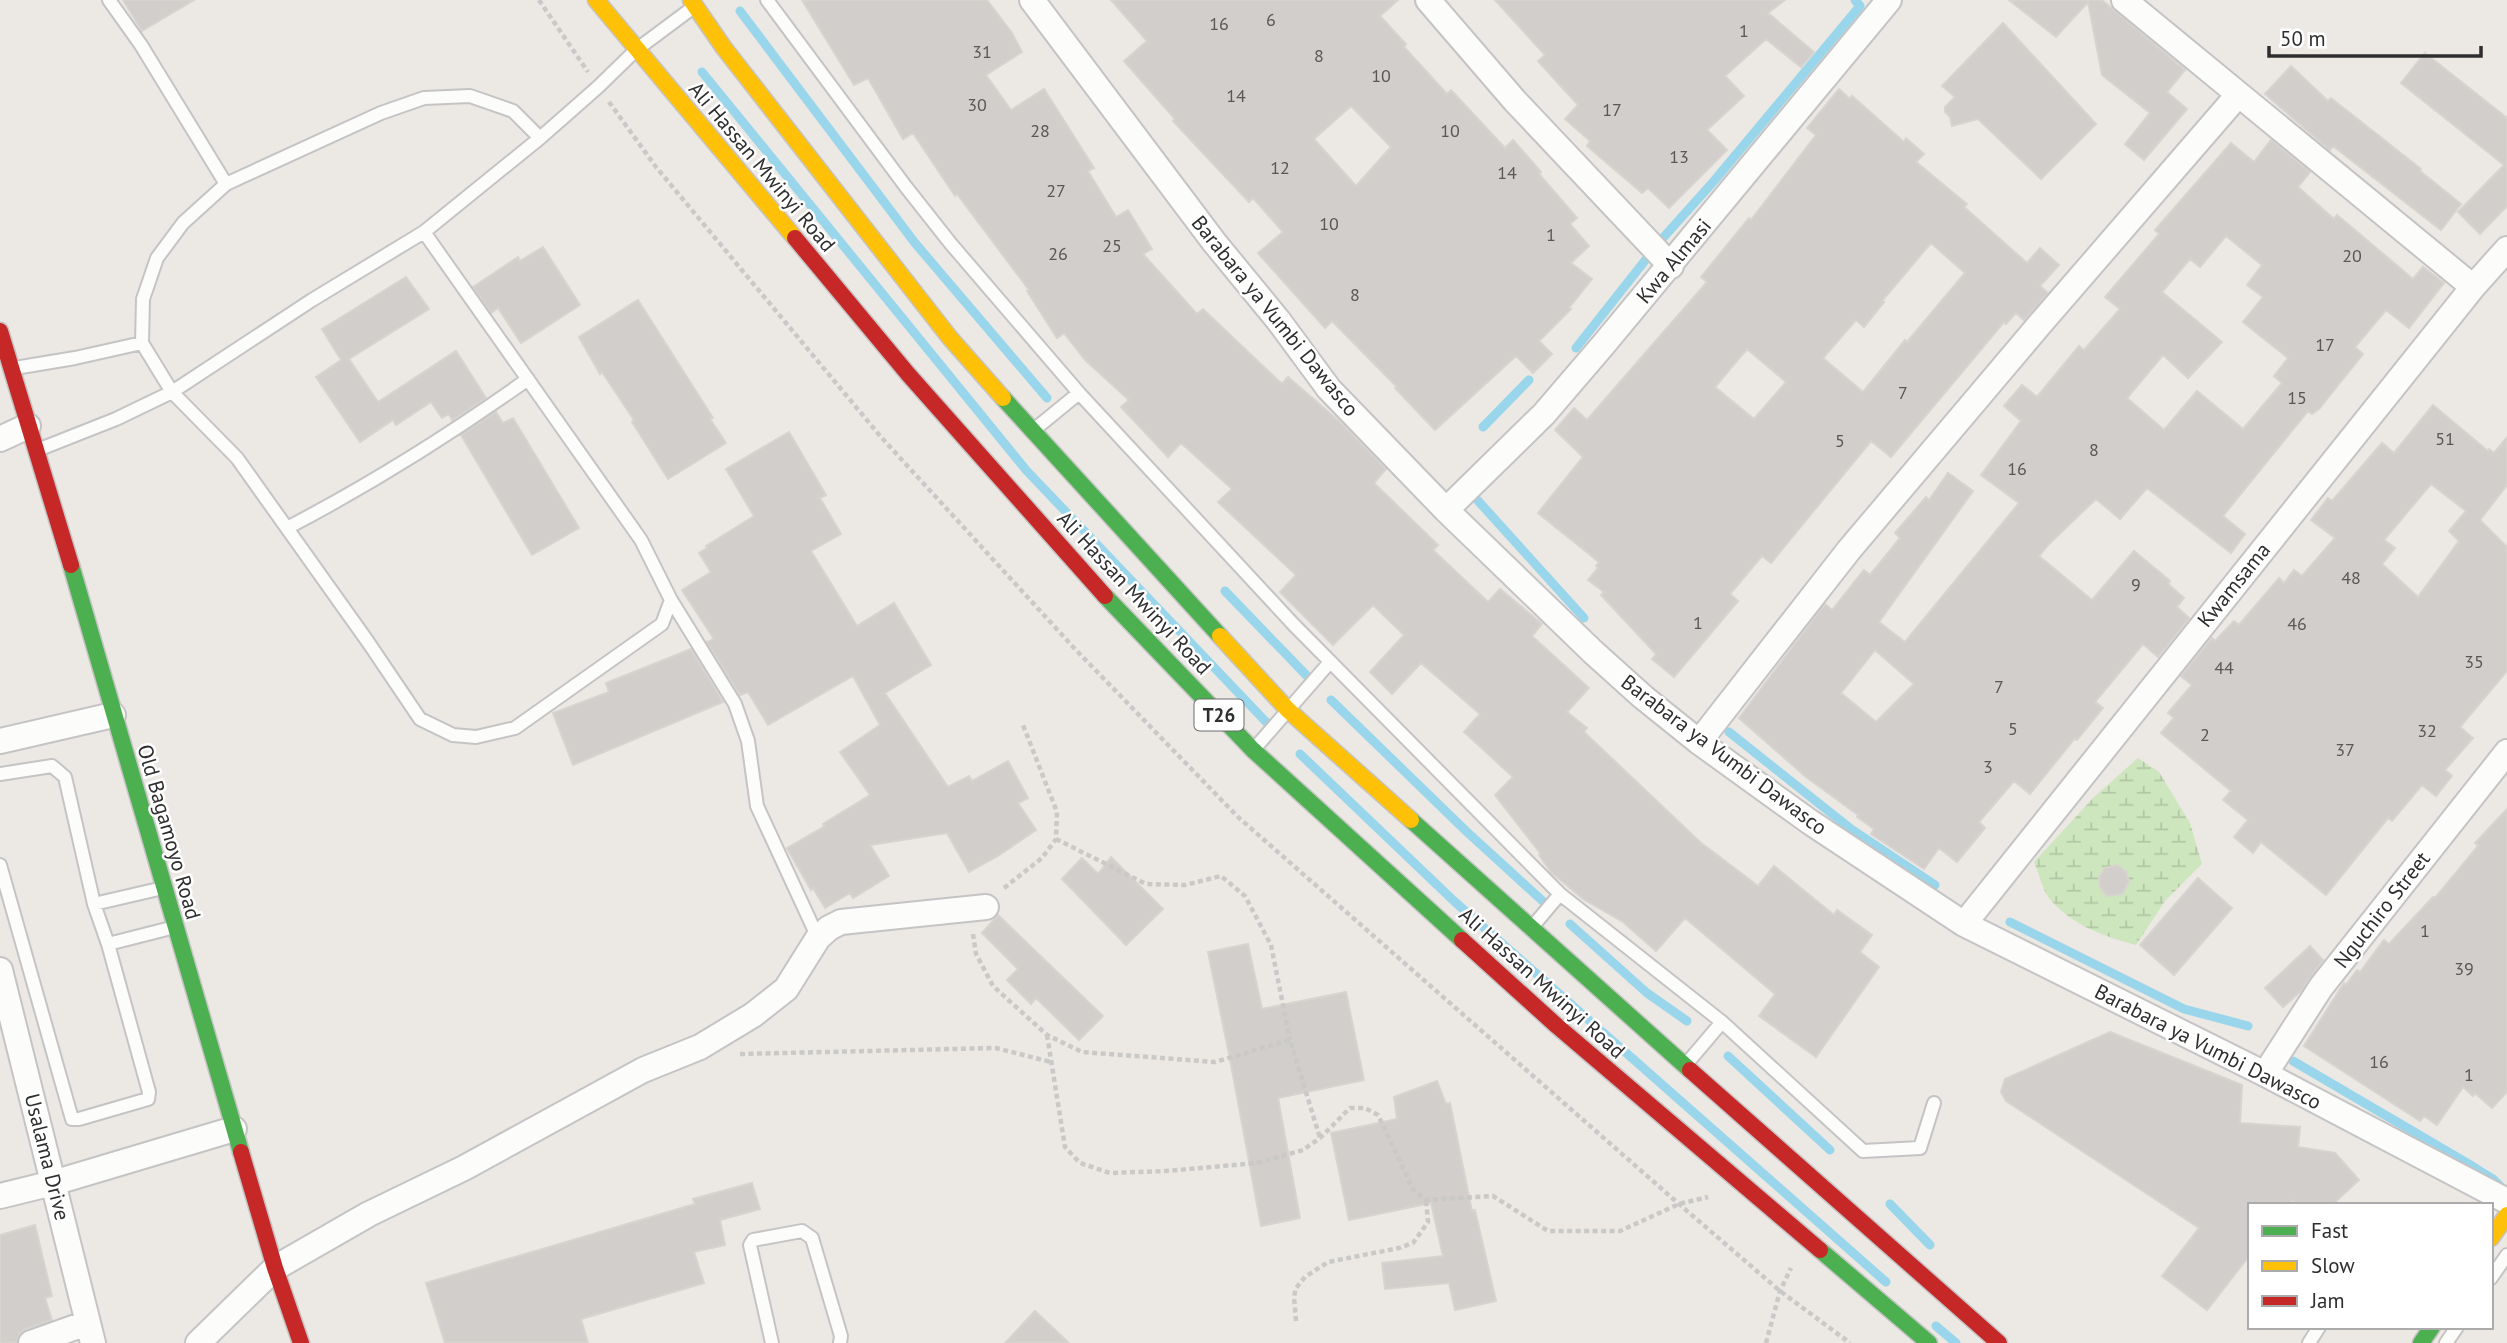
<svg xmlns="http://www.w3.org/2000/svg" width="2507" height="1343" font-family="'PT Sans',sans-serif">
<defs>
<pattern id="wetland-marsh" width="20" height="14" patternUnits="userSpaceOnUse" patternTransform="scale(1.75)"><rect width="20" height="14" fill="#cee6be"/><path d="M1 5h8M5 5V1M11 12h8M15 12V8" fill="none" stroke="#b1c6a4"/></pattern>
</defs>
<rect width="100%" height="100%" fill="#ece8e4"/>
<path fill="url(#wetland-marsh)" d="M 2138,758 L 2159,772 L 2190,823 L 2202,864 L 2165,901 L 2136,945 C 2103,936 2071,925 2049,898 C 2042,889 2039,873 2034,862 L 2094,797 Z"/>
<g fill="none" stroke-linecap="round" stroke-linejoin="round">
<path stroke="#99d6ec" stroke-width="9" d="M 740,11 L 915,243 L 1047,398
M 702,72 L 1026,470 L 1268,724
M 1576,348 L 1662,239 L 1714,181 L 1860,6 L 1855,0
M 1483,427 L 1529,380
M 1471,493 L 1584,618
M 1225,591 L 1309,678
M 1331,700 L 1466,831 L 1547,905
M 1729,732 L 1851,829 L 1935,885
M 1300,754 L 1455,902 L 1886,1282
M 2010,922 L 2184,1009 L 2248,1026
M 1570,924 L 1647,993 L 1687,1021
M 1728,1056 L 1830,1150
M 2293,1061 L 2472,1166 L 2493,1179 L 2503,1189
M 1890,1204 L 1930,1245
M 1936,1326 L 1956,1343"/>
</g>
<path fill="#d1cecb" stroke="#d7d4d0" stroke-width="2" fill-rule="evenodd" d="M 123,0 L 194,0 L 142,31 Z
M 802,0 L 987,0 L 1012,33 L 1022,52 L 986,75 L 1011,110 L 1044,89 L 1094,168 L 1088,171 L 1116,217 L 1128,210 L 1152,249 L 1143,254 L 1197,314 L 1203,309 L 1282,384 L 1288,377 L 1340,422 L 1386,469 L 1374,483 L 1438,545 L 1433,550 L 1488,602 L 1500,589 L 1542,624 L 1532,636 L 1589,688 L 1567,712 L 1587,728 L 1584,732 L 1700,842 L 1758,886 L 1774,866 L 1834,915 L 1837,910 L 1872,935 L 1860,952 L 1879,967 L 1816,1057 L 1759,1016 L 1775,994 L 1685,918 L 1656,951 L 1623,922 L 1583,899 L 1551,872 L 1539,855 L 1540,853 L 1495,795 L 1513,777 L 1464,732 L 1480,714 L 1421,663 L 1392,694 L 1370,672 L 1404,635 L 1373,605 L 1333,645 L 1280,592 L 1296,575 L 1218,502 L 1232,489 L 1181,443 L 1168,457 L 1121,407 L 1129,400 L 1085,360 L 1064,333 L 1057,338 L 1027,291 L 1029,290 L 957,194 L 955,196 L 913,133 L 903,139 L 868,78 L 854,85 Z
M 1111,0 L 1398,0 L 1380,16 L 1406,44 L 1404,47 L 1447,94 L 1451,90 L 1505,148 L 1513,140 L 1541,172 L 1539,174 L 1577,218 L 1570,224 L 1589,246 L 1571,263 L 1592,279 L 1569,308 L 1571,309 L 1539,341 L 1552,354 L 1533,373 L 1516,356 L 1435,430 L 1395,388 L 1397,387 L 1332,321 L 1325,328 L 1258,253 L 1283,232 L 1253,198 L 1249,202 L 1173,121 L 1175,119 L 1124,61 L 1147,41 ZM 1351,106 L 1391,147 L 1356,186 L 1314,139 Z
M 1495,0 L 1785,0 L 1768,13 L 1814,52 L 1801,67 L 1766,39 L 1725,76 L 1744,96 L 1707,130 L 1727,150 L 1669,208 L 1648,188 L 1642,193 L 1587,146 L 1590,141 L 1565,119 L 1578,105 L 1538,61 L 1545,55 Z
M 2009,0 L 2102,0 L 2185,70 L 2167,92 L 2187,109 L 2144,160 L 2125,144 L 2150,113 L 2102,75 L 2088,2 L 2056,37 Z
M 2003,23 L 2096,124 L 2041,179 L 1978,119 L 1952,126 L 1950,117 L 1945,112 L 1945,107 L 1955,97 L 1942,86 Z
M 2425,53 L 2507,118 L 2507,206 L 2480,234 L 2458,212 L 2504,165 L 2401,83 Z
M 2291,66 L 2328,101 L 2331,98 L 2421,169 L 2420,171 L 2461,204 L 2441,230 L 2333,146 L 2330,150 L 2265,94 Z
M 1839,89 L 1850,99 L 1852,96 L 1904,142 L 1906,138 L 1924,154 L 1916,162 L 1967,204 L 1964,207 L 2027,263 L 2040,248 L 2059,265 L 2040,286 L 2048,293 L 2024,320 L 2016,313 L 2006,324 L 2004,322 L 1891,457 L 1871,441 L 1771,563 L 1762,556 L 1730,594 L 1738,601 L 1674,677 L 1652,659 L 1656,654 L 1601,595 L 1604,592 L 1588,580 L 1598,568 L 1596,566 L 1599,562 L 1538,513 L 1583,457 L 1555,430 L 1574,408 L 1587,420 L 1707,282 L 1701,277 L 1749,218 L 1751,220 L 1816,135 L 1807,128 ZM 1931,243 L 1965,273 L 1907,342 L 1905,340 L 1863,392 L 1823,358 L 1856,320 L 1864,327 L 1884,302 L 1882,301 ZM 1747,349 L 1786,382 L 1754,419 L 1715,387 Z
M 2271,140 L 2310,172 L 2298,187 L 2334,219 L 2337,215 L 2413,279 L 2423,267 L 2444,283 L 2409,328 L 2386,310 L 2355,347 L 2363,354 L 2319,409 L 2312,414 L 2308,411 L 2223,516 L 2245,534 L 2231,553 L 2147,488 L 2120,519 L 2096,499 L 2049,544 L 2039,556 L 2092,600 L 2134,551 L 2170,581 L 2168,584 L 2184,598 L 2177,607 L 2189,618 L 2158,657 L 2143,644 L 2095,702 L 2103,708 L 2077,740 L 2075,738 L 2030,794 L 2014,781 L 1979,822 L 1985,828 L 1957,862 L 1939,848 L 1924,869 L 1871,834 L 1874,829 L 1857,817 L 1858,815 L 1806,777 L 1739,718 L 1825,604 L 1832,610 L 1864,570 L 1870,575 L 1900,538 L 1895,533 L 1926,497 L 1929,500 L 1948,473 L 1973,491 L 1879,622 L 1905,642 L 2019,503 L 1981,475 L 2021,421 L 2004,406 L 2022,385 L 2037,397 L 2079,346 L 2084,350 L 2120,309 L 2105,297 L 2159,234 L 2155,230 L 2231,143 L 2254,162 ZM 2226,236 L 2262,265 L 2247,285 L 2263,297 L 2243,322 L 2288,358 L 2274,376 L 2282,383 L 2243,429 L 2197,391 L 2164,430 L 2127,398 L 2163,355 L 2188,378 L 2222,342 L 2162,292 L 2190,259 L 2200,267 ZM 1875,650 L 1914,684 L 1876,722 L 1841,693 Z
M 543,247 L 580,305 L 521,343 L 498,308 L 491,313 L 473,287 L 518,257 L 520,261 Z
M 406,277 L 429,309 L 349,359 L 378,402 L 456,351 L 486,398 L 452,420 L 449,414 L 442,418 L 431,402 L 396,425 L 393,420 L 360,442 L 316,377 L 341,360 L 322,329 Z
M 638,300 L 713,418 L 710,419 L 726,443 L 668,479 L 632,422 L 634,420 L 602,372 L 600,374 L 579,337 Z
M 2433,405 L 2488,451 L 2489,449 L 2494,453 L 2507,437 L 2507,485 L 2480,520 L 2507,547 L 2507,671 L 2460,727 L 2473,738 L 2445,770 L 2452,776 L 2436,796 L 2422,785 L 2392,821 L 2388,818 L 2326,895 L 2261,842 L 2253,853 L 2234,837 L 2248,820 L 2223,800 L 2231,791 L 2161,733 L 2174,718 L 2168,713 L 2192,685 L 2181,676 L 2212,638 L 2215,641 L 2234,621 L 2239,625 L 2279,578 L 2284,583 L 2294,570 L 2302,576 L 2335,538 L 2311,520 L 2328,498 L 2332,501 L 2382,443 L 2394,453 ZM 2431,484 L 2466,511 L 2449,531 L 2459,541 L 2418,597 L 2382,564 L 2395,548 L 2384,540 Z
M 496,412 L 503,423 L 513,418 L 579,528 L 532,555 L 461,435 Z
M 789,432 L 826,495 L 820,498 L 841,534 L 811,551 L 857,626 L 894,603 L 931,665 L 885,693 L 948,787 L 969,776 L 972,781 L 1008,761 L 1028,798 L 1018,803 L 1036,830 L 998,856 L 969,872 L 947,833 L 870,845 L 889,876 L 853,898 L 850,893 L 825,908 L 813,888 L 811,890 L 787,848 L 825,826 L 823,824 L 870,795 L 840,752 L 880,725 L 853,676 L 768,725 L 748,692 L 740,695 L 707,642 L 714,639 L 682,590 L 711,572 L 699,553 L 707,548 L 706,546 L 754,516 L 726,469 Z
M 691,649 L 723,702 L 573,765 L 553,713 L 609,692 L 606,683 Z
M 2507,809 L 2507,1092 L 2492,1108 L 2475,1093 L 2473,1096 L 2463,1087 L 2437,1125 L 2424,1116 L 2420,1121 L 2304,1046 L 2344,983 L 2346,985 L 2357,970 L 2360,972 L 2384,940 L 2389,944 L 2433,897 L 2435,898 L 2478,846 L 2475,843 Z
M 1111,857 L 1163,909 L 1126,945 L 1062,879 L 1082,858 L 1098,874 Z
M 2117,865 L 2126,872 L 2129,882 L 2122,894 L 2107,896 L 2100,887 L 2099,877 L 2105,868 Z
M 2198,878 L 2232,908 L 2174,975 L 2140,945 Z
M 998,915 L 1103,1016 L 1079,1040 L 1036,998 L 1031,1004 L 1007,980 L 1018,969 L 982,933 Z
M 1248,944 L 1262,1009 L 1346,992 L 1364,1080 L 1278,1098 L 1300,1218 L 1261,1226 L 1230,1059 L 1208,952 Z
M 2310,946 L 2323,960 L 2301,991 L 2283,1007 L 2265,988 Z
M 2110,1032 L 2242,1085 L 2240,1123 L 2300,1127 L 2298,1147 L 2335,1153 L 2359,1180 L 2332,1205 L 2299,1205 L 2292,1200 L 2289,1205 L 2250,1205 L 2250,1255 L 2207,1310 L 2162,1276 L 2199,1228 L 2006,1101 L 2001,1092 L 2005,1079 Z
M 1437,1081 L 1446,1104 L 1450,1103 L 1472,1211 L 1475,1210 L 1496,1301 L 1455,1310 L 1449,1283 L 1385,1289 L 1382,1263 L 1443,1256 L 1431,1203 L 1349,1220 L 1331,1133 L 1397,1119 L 1394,1097 Z
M 752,1183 L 760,1209 L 720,1220 L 725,1245 L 694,1252 L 704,1283 L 581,1319 L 588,1343 L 445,1343 L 426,1283 L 695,1204 L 693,1199 Z
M 35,1225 L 52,1296 L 45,1298 L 52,1320 L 25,1329 L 19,1334 L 17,1343 L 0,1343 L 0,1235 Z
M 1035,1311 L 1069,1343 L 1005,1343 Z"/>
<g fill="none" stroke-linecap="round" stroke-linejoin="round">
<defs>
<path id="lane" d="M 109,0 L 141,45 L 226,184
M 767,0 L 906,187 L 951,244 L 1079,393
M 540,138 L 513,111 L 470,96 L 424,98 L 381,113 L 226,184 L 183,223 L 157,258 L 143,299 L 142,343 L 172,392 L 312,300 L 424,232 L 540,138 L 598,87 L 636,50 L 691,9
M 15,368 L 75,358 L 142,343
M 1035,429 L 1079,393 L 1294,625 L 1560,894 L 1722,1022 L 1863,1151 L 1920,1148 L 1934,1103
M 40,449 L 116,419 L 172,392 L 237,458 L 368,642 L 420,719 L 453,735 L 476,737 L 515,728 L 662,624 L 671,600 L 641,540 L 424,232
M 287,528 C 371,484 451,434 528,379
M 671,600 L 735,704 L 748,741 L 757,806 L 818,938
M 1255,748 L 1330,662
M 0,774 L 52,766 L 65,777 L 94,904 L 108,944
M 0,865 L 72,1119 L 79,1119 L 148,1099 L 149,1092 L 108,944 L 175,927
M 94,904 L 163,888
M 1533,926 L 1560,894
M 1688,1062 L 1722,1022
M 2491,1278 L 2507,1255
M 772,1343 L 750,1245 L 753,1240 L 802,1231 L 812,1238 L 841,1336 L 840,1343
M 2309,1343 L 2319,1327
M 2446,1343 L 2457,1327"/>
<path id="street" d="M 1032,0 L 1214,242 L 1278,320 L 1329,389 L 1446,510 L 1593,652 L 1643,697 L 1699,742 L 1810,822 L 1964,924 L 2265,1074 L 2507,1201
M 1428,0 L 1515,101 L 1671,266
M 2124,0 L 2473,287
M 0,439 L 28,426
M 1446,510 L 1544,414 L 1604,344 L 1889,0
M 0,741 L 113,715
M 1699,742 L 1849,550 L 2040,324 L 2238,95
M 1964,924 L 2473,287 L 2507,249
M 0,970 L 93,1343
M 2265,1074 L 2321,987 L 2507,752
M 0,1196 L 53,1183 L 234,1129
M 31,1343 L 87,1323
M 198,1343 L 275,1268 L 369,1214 L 464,1168 L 643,1070 L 700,1047 L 753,1015 L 786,989 L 818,938 L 829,928 L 841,922 L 986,907"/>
<path id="fast" d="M 1003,398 L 1220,636
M 71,565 L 241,1152
M 1105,596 L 1253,750 L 1462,940
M 1411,820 L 1690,1070
M 1820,1250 L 1929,1343
M 2421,1343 L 2432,1327"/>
<path id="slow" d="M 596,0 L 795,238
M 691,0 L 724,48 L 950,338 L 1003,398
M 1220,636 L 1288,710 L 1411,820
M 2491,1238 L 2507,1215"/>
<path id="jam" d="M 795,238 L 908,374 L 1105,596
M 0,331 L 71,565
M 1462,940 L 1557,1026 L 1820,1250
M 1690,1070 L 1999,1343
M 241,1152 L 275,1268 L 301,1343"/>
</defs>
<use href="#lane" stroke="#c5c4c5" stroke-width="16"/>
<use href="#street" stroke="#c5c4c5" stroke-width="28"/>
<use href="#fast" stroke="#c5c4c5" stroke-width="19"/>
<use href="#slow" stroke="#c5c4c5" stroke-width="19"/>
<use href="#jam" stroke="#c5c4c5" stroke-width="19"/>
<path stroke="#c9c9c8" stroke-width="4.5" stroke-dasharray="5 3.5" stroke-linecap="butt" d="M 539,0 L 588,72
M 609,102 L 656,167 L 881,437 L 1075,649 L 1238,817 L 1679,1204 L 1780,1291 L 1850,1343
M 1056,839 L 1146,884 L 1185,885 L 1221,876 L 1245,896 L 1271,945 L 1290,1040
M 1004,888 L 1042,858 L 1056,839 L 1057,812 L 1023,725
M 973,934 L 976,954 L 993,986 L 1047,1035 L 1082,1052 L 1215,1062 L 1290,1040 L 1320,1138
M 1047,1035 L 1065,1147 L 1080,1163 L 1110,1173 L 1166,1171 L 1257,1163 L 1303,1150 L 1320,1138 L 1350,1108 L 1365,1108 L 1378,1115 L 1413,1189 L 1426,1200 L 1493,1196 L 1548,1231 L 1620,1231 L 1679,1204 L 1708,1197
M 740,1054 L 996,1048 L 1051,1062
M 1296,1321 L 1294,1297 L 1296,1288 L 1305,1277 L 1328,1262 L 1399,1248 L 1413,1243 L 1428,1222 L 1426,1200
M 1766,1343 L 1780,1291 L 1791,1268"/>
<use href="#lane" stroke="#fcfcfb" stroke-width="12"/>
<use href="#street" stroke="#fcfcfb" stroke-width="24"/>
<use href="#fast" stroke="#4caf50" stroke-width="16"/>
<use href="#slow" stroke="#ffc107" stroke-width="16"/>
<use href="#jam" stroke="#c62828" stroke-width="16"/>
</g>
<g text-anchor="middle" stroke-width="5" stroke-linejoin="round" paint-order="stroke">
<g font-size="18" fill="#585857">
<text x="1271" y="26">6</text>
<text x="1219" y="30">16</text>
<text x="1744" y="37">1</text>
<text x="982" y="58">31</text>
<text x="1319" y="62">8</text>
<text x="1381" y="82">10</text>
<text x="1236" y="102">14</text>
<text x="977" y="111">30</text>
<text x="1612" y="116">17</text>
<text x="1040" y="137">28</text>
<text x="1450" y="137">10</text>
<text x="1679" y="163">13</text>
<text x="1280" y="174">12</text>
<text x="1507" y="179">14</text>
<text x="1056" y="197">27</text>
<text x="1329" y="230">10</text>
<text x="1551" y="241">1</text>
<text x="1112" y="252">25</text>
<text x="1058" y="260">26</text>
<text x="2352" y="262">20</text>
<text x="1355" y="301">8</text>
<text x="2325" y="351">17</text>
<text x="1903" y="399">7</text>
<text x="2297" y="404">15</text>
<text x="2445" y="445">51</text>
<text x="1840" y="447">5</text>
<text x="2094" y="456">8</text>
<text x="2017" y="475">16</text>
<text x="2351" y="584">48</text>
<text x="2136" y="591">9</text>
<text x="1698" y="629">1</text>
<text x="2297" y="630">46</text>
<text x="2474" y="668">35</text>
<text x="2224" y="674">44</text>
<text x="1999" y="693">7</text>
<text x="2013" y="735">5</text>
<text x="2427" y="737">32</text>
<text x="2205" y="741">2</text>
<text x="2345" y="756">37</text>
<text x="1988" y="773">3</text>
<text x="2425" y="937">1</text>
<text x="2464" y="975">39</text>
<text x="2379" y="1068">16</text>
<text x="2469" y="1081">1</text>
</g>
<rect fill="#fff" stroke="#6d6d6d" stroke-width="2" x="1194.5" y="699.5" width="49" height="31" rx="5"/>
<g font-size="19" font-weight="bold" fill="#2e2e2e">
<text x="1219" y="722">T26</text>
</g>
<g font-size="21" fill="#2e2e2e" stroke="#fff">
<text transform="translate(762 167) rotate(50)" y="7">Ali Hassan Mwinyi Road</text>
<text transform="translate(1674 261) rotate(-50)" y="7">Kwa Almasi</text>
<text transform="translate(1275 316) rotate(51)" y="7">Barabara ya Vumbi Dawasco</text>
<text transform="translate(2234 585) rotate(-51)" y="7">Kwamsama</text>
<text transform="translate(1134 593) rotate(47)" y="7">Ali Hassan Mwinyi Road</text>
<text transform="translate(1724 755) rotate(37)" y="7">Barabara ya Vumbi Dawasco</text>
<text transform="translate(169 832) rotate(74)" y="7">Old Bagamoyo Road</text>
<text transform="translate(2382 910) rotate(-52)" y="7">Nguchiro Street</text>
<text transform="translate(1542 983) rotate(42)" y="7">Ali Hassan Mwinyi Road</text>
<text transform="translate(2208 1047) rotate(27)" y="7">Barabara ya Vumbi Dawasco</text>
<text transform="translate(47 1157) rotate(76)" y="7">Usalama Drive</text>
</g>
</g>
<rect x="2248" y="1203" width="245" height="126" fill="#ffffff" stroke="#ababab" stroke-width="2"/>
<rect x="2262" y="1226" width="35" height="10" fill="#4caf50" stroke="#ababab" stroke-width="2"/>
<text x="2311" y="1238" font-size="21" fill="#2e2e2e">Fast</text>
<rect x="2262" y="1261" width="35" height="10" fill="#ffc107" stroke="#ababab" stroke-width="2"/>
<text x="2311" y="1273" font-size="21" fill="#2e2e2e">Slow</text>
<rect x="2262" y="1296" width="35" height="10" fill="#c62828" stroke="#ababab" stroke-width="2"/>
<text x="2311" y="1308" font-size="21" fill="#2e2e2e">Jam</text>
<path d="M2269 46v10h212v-10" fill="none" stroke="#2e2e2e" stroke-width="3.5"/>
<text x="2280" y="46" font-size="21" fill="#2e2e2e" stroke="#ffffff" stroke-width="5" paint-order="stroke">50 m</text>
</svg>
